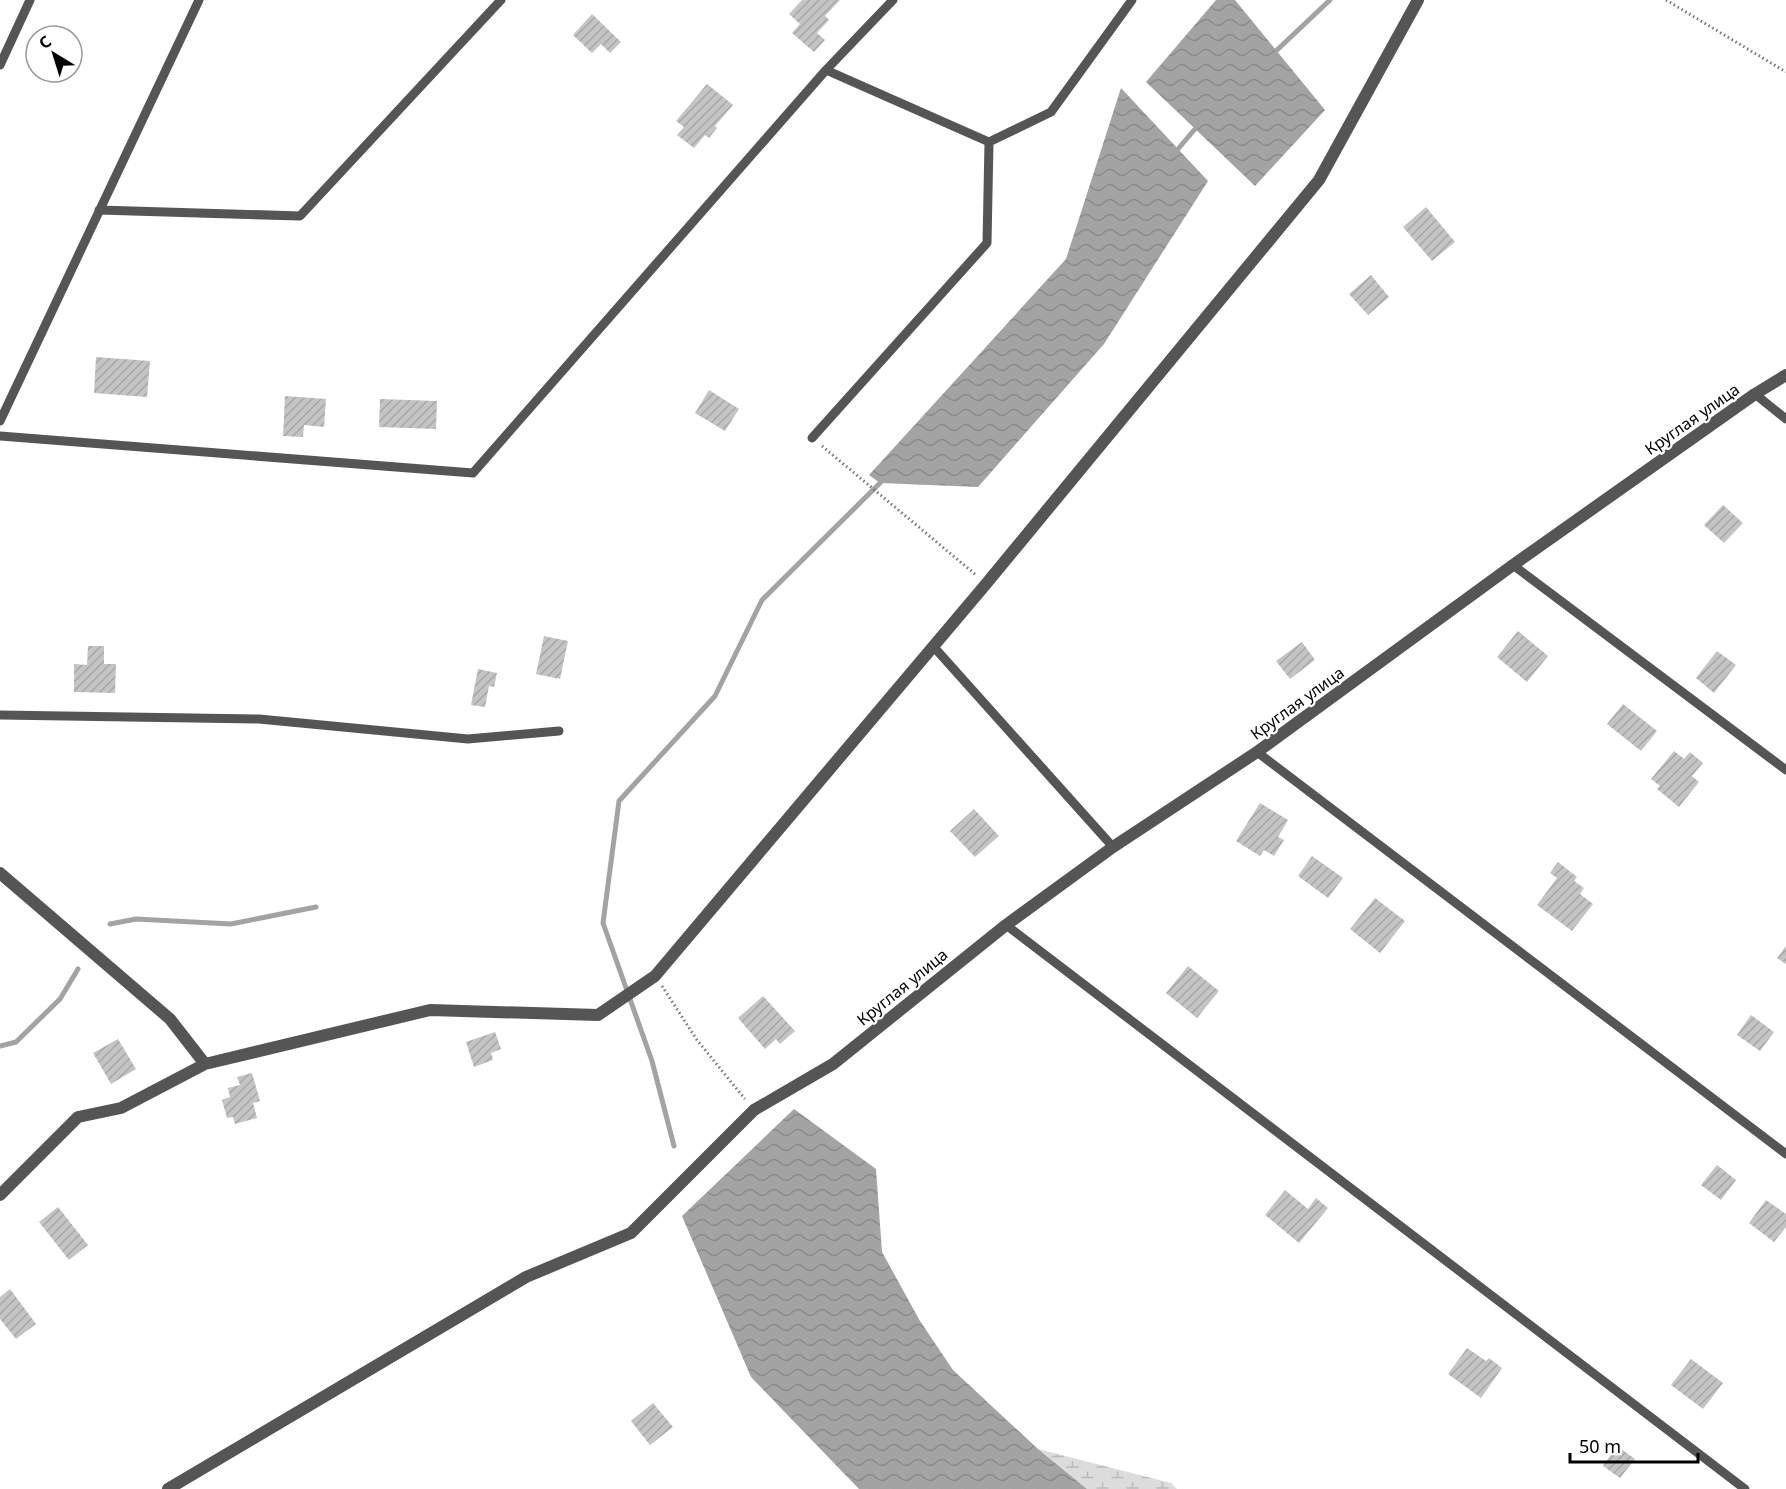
<svg xmlns="http://www.w3.org/2000/svg" width="1786" height="1489" font-family="'Noto Sans',sans-serif">
<defs>
<pattern id="wetland-marsh" width="20" height="14" patternUnits="userSpaceOnUse" patternTransform="scale(1.5)"><rect width="20" height="14" fill="#dcdcdc"/><path d="M1 5h8M5 5V1M11 12h8M15 12V8" fill="none" stroke="#bbb"/></pattern>
<pattern id="water-waves" width="16" height="10" patternUnits="userSpaceOnUse" patternTransform="scale(1.5)"><rect width="16" height="10" fill="#a3a3a3"/><path d="M0 5q4-4 8 0t8 0" fill="none" stroke="#8b8b8b"/></pattern>
<pattern id="building-hatch" width="6" height="6" patternUnits="userSpaceOnUse" patternTransform="scale(1.5)"><rect width="6" height="6" fill="#c4c4c4"/><path d="M-1 1l2-2M0 6l6-6M5 7l2-2" fill="none" stroke="#a7a7a7"/></pattern>
</defs>
<rect width="100%" height="100%" fill="#fff"/>
<path fill="url(#wetland-marsh)" d="M 1038,1449 L 1171,1483 L 1177,1489 L 1087,1489 Z"/>
<path fill="url(#water-waves)" d="M 1216,0 L 1235,0 L 1325,110 L 1255,186 L 1146,82 Z
M 1121,88 L 1208,181 L 1104,344 L 978,487 L 880,483 L 869,475 L 1066,259 Z
M 794,1109 L 876,1169 L 882,1252 L 920,1321 L 953,1370 L 1038,1449 L 1087,1489 L 859,1489 L 751,1377 L 682,1216 Z"/>
<g fill="none" stroke-linecap="round" stroke-linejoin="round">
<path stroke="#a3a3a3" stroke-width="5" d="M 1277,50 L 1330,0
M 1178,149 L 1195,129
M 110,924 L 136,919 L 231,924 L 316,907
M 0,1046 L 16,1042 L 60,999 L 78,969
M 674,1146 L 652,1061 L 603,923 L 619,801 L 715,696 L 762,600 L 880,483"/>
</g>
<path fill="url(#building-hatch)" d="M 802,0 L 840,0 L 825,16 L 829,20 L 817,33 L 825,40 L 814,52 L 792,33 L 800,24 L 789,14 Z
M 592,14 L 621,42 L 610,53 L 601,44 L 592,53 L 573,35 Z
M 707,84 L 733,105 L 715,126 L 717,128 L 709,138 L 705,135 L 694,148 L 677,135 L 684,127 L 676,121 Z
M 1426,207 L 1455,242 L 1432,261 L 1403,227 Z
M 1371,275 L 1389,297 L 1368,315 L 1349,294 Z
M 96,357 L 150,361 L 147,397 L 94,393 Z
M 709,390 L 739,409 L 725,431 L 695,413 Z
M 285,396 L 326,399 L 324,427 L 304,425 L 303,437 L 283,436 Z
M 380,399 L 437,401 L 436,429 L 379,427 Z
M 1723,505 L 1743,523 L 1724,543 L 1704,525 Z
M 1518,631 L 1548,656 L 1527,682 L 1497,657 Z
M 544,636 L 568,641 L 560,679 L 536,674 Z
M 1302,642 L 1315,660 L 1290,679 L 1276,661 Z
M 88,646 L 104,646 L 104,664 L 116,664 L 115,693 L 74,692 L 74,664 L 87,665 Z
M 1717,651 L 1736,665 L 1714,693 L 1696,678 Z
M 478,669 L 497,673 L 494,687 L 489,686 L 485,707 L 471,705 Z
M 1623,704 L 1657,731 L 1641,751 L 1607,724 Z
M 1674,751 L 1684,759 L 1690,752 L 1703,763 L 1692,776 L 1699,782 L 1679,807 L 1657,789 L 1660,786 L 1651,779 Z
M 1260,803 L 1288,820 L 1278,837 L 1284,840 L 1274,856 L 1264,850 L 1260,856 L 1236,841 Z
M 974,809 L 999,836 L 975,857 L 950,831 Z
M 1312,856 L 1343,878 L 1328,898 L 1298,876 Z
M 1558,862 L 1577,877 L 1574,881 L 1584,888 L 1580,894 L 1593,904 L 1572,931 L 1537,905 L 1557,878 L 1550,873 Z
M 1375,898 L 1405,921 L 1380,953 L 1350,929 Z
M 1786,946 L 1786,964 L 1777,958 Z
M 1188,966 L 1219,991 L 1197,1018 L 1166,993 Z
M 763,996 L 795,1031 L 780,1044 L 776,1039 L 765,1049 L 738,1018 Z
M 1751,1015 L 1774,1032 L 1760,1051 L 1737,1035 Z
M 495,1032 L 501,1049 L 491,1053 L 493,1060 L 474,1067 L 466,1042 Z
M 118,1039 L 136,1069 L 111,1084 L 93,1053 Z
M 252,1073 L 260,1101 L 253,1103 L 257,1118 L 235,1124 L 233,1117 L 227,1118 L 222,1100 L 230,1097 L 228,1088 L 240,1085 L 237,1077 Z
M 1717,1165 L 1736,1180 L 1721,1200 L 1701,1185 Z
M 1285,1190 L 1308,1209 L 1316,1198 L 1328,1208 L 1299,1243 L 1265,1215 Z
M 1766,1200 L 1786,1214 L 1786,1227 L 1774,1242 L 1749,1223 Z
M 58,1207 L 88,1245 L 69,1260 L 39,1222 Z
M 10,1289 L 36,1324 L 16,1339 L 0,1319 L 0,1297 Z
M 1467,1348 L 1486,1361 L 1489,1358 L 1502,1368 L 1481,1398 L 1448,1374 Z
M 1691,1359 L 1723,1383 L 1703,1409 L 1671,1385 Z
M 653,1403 L 673,1427 L 650,1445 L 631,1421 Z
M 1617,1446 L 1635,1459 L 1620,1478 L 1603,1466 Z"/>
<g fill="none" stroke-linecap="round" stroke-linejoin="round">
<path stroke="#777" stroke-width="3" stroke-dasharray="1.5 3" stroke-linecap="butt" d="M 1666,0 L 1786,72
M 822,446 L 976,575
M 662,986 L 697,1040 L 745,1099"/>
<path stroke="#555" stroke-width="9" d="M 0,65 L 30,0
M 989,142 L 1051,112 L 1132,0
M 99,210 L 300,216 L 501,0
M 1755,394 L 1786,419
M 0,421 L 199,0
M 0,436 L 473,473 L 826,70 L 893,0
M 812,438 L 987,243 L 989,142 L 826,70
M 1513,565 L 1786,770
M 933,646 L 1113,847
M 0,715 L 259,719 L 468,739 L 559,731
M 1257,752 L 1786,1154
M 1006,925 L 1745,1489"/>
<path stroke="#555" stroke-width="12" d="M 0,873 L 170,1019 L 205,1064
M 0,1195 L 78,1117 L 121,1108 L 205,1064 L 430,1010 L 598,1015 L 655,976 L 986,584 L 1319,180 L 1418,0
M 168,1489 L 526,1277 L 631,1233 L 754,1110 L 833,1064 L 1006,925 L 1113,847 L 1257,752 L 1513,565 L 1755,394 L 1786,375"/>
</g>
<g text-anchor="middle" stroke-width="4.5" stroke-linejoin="round" paint-order="stroke">
<g font-size="16" fill="#000" stroke="#fff">
<text transform="translate(1692 419) rotate(-35)" y="6">Круглая улица</text>
<text transform="translate(1297 703) rotate(-36)" y="6">Круглая улица</text>
<text transform="translate(902 987) rotate(-39)" y="6">Круглая улица</text>
</g>
</g>
<g transform="translate(54 54) rotate(322)"><circle r="28" fill="#ffffff" stroke="#999999" stroke-width="1.5"/>
<path d="M0-4.5L10 22L0 15L-10 22Z" fill="#000000"/>
<text y="-9" font-size="16" font-weight="bold" text-anchor="middle" fill="#000000">С</text>
</g>
<path d="M1570 1453v9h128v-9" fill="none" stroke="#000000" stroke-width="3"/>
<text x="1579" y="1453" font-size="18" fill="#000000" stroke="#ffffff" stroke-width="4.5" paint-order="stroke">50 m</text>
</svg>
